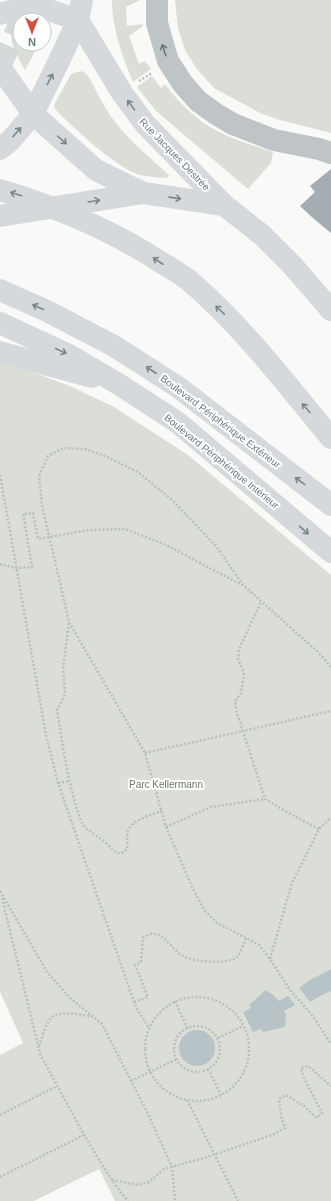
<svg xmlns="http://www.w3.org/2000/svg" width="331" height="1201" font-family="Arial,sans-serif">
<rect width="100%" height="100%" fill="#f9f9f8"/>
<path fill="#daded7" d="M 112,0 L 140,0 L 126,7 L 127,26 L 143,24 L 143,26 L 129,36 L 139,64 L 145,61 L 151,69 L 133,82 C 122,55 112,29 112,0 Z
M 175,0 L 331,0 L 331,133 L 280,120 L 260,113 L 214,88 L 197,69 L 185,50 L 178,28 Z
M 20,27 L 20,44 L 39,44 L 25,70 C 20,61 8,41 12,31 Z
M 81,71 L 85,73 L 89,77 C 95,89 102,103 110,115 C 126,138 148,156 169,175 L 167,178 C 157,177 146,177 137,174 C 113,165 74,128 55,109 L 54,105 L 71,74 Z
M 152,76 L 161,88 L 165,84 C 198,128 223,136 273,152 L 271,163 L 248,189 L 156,111 L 137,87 Z
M 0,363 L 32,372 L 70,386 L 114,407 L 188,455 L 331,575 L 331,1201 L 115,1201 L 99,1169 L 34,1201 L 0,1201 L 0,1055 L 23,1043 L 0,992 Z"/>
<path fill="#b7c3c6" d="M 331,969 L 331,991 L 320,996 L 310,1002 L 299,988 L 310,980 Z
M 266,990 L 273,995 L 279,1001 L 288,996 L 295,1005 L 284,1011 L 286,1015 L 285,1027 L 263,1032 L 261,1029 L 253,1032 L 243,1012 L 251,1008 L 249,1005 Z
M179 1048a18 18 0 1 1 36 0a18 18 0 1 1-36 0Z"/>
<path fill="#a4aeb2" d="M 331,169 L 331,233 L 314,219 L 300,206 L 315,192 L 310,186 Z"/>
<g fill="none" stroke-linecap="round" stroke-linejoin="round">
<path stroke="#d4d9da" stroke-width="22" stroke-dasharray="22 11" stroke-linecap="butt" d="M 0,66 L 20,23"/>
<path stroke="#babec0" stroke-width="2.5" stroke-dasharray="2 2" stroke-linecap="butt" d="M 139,81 L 152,73
M 0,475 L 46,735 L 58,783 L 134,1002 L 137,1009 L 149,1028
M 0,564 L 16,568 L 32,567 L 23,514 L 33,513 L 38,539 L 89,530 L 125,529 L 164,544 L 242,585
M 69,623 L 63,668 L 65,691 L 64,697 L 57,710 C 61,733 72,812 85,827 C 91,833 99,837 105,842 C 111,847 114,854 122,853 L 127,849 C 128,844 126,835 128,830 C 133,820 152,814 162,811
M 331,667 L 318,652 L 243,585 L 216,546 L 172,500 L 138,472 L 103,455 L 85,449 L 63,448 L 48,456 L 39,476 L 42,505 L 69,622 L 145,753 L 166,827 L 193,889 L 205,911 L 217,923 L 246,938 L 259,945 L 270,959 L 290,990 L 312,1015 L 331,1044
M 145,753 L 243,731 L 236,710 L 235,701 L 241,693 L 244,673 L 238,659 L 239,649 L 261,602
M 58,783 L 70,781
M 166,827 L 211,807 L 265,799
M 319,829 L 292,815 L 265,799 L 243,731 L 331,711
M 0,891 L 47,972 L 70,998 L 102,1024 L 148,1114 L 172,1167 L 175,1201
M 2,898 L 40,1054 L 84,1135 L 104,1168 L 122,1194 L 128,1201
M 270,959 L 292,883 L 319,829 L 331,817
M145 1049a52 52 0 1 1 104 0a52 52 0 1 1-104 0Z
M 175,1001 L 187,1028
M 134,1002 L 148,997 L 135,965 L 141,962 L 143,938 C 161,924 169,948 183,956 C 193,962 227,965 237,957 C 241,953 244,943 246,938
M174 1049a23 23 0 1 1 46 0a23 23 0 1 1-46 0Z
M 218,1038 L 243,1026
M 39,1046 C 42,1038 44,1029 48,1022 C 55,1008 78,1015 90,1016
M 208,1069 L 221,1095
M 131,1081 L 177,1059
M 187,1100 L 238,1201
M 0,1115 L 57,1086
M 0,1177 L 84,1135
M 112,1180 L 138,1185 L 149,1182 L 164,1169 L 204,1158 L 272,1135 L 285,1128 L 281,1116 L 279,1099 L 286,1095 L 304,1106 L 311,1113 L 317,1118 L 322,1113 L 303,1076 L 301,1068 L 308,1066 L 331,1086"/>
<path stroke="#bfc4c7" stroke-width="22" d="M 157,0 L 157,23 L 168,61 L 183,84 L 198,101 L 216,114 L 233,124 L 274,140 L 319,149 L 331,153"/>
<path stroke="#d5d9db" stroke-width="22" d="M 0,14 L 26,7 L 34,7 L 46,9 L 78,20 L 122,93 L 145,124 L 224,205 L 262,235 L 292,265 L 331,310
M 0,67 L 33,114 L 96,170 L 143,193 L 224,205
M 0,216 L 143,193"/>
<path stroke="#d5d9db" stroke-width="22" d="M 0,149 L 11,140 L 33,114 L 59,61 L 78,20 L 82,0"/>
<path stroke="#d5d9db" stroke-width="22" d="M 0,190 C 57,207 112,230 162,263 C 172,269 183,275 192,283 C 244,328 287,385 331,438
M 0,290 L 47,311 L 114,346 L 178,387 L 331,505
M 0,323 L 69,355 L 120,385 L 177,422 L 331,552
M 0,352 L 92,377"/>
</g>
<defs><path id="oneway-shaft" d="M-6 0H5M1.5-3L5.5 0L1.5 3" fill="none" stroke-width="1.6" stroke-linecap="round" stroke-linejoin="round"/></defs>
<use stroke="#67787f" href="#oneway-shaft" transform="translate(164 50) rotate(-107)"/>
<g stroke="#78878d">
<use href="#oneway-shaft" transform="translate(50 79) rotate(-63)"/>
<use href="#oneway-shaft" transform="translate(131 105) rotate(-126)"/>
<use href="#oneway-shaft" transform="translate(17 132) rotate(-49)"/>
<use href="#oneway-shaft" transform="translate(62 140) rotate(42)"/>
<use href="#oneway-shaft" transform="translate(16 194) rotate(-163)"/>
<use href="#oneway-shaft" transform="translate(175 198) rotate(8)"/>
<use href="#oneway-shaft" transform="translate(94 201) rotate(-9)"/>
<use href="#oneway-shaft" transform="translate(158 261) rotate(-147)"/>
<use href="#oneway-shaft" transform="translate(38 307) rotate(-156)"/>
<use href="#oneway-shaft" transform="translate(220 310) rotate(-136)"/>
<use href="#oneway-shaft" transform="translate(61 351) rotate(25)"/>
<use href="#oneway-shaft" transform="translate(151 370) rotate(-147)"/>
<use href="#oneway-shaft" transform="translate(306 408) rotate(-130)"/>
<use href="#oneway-shaft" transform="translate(300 481) rotate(-143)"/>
<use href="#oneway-shaft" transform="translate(304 530) rotate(41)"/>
</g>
<g text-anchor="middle" stroke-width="4" stroke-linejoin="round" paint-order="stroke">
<g font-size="10" fill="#67787f" stroke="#fff">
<text transform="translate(175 154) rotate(46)" y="4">Rue Jacques Destrée</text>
<text transform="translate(221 421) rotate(37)" y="4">Boulevard Périphérique Extérieur</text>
<text transform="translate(222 461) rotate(39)" y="4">Boulevard Périphérique Intérieur</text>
</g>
<g font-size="10" fill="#6b7866" stroke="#fff">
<text x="166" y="788">Parc Kellermann</text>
</g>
</g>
<g transform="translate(32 32) rotate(180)"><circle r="19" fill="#ffffff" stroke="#c2c9cc"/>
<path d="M0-3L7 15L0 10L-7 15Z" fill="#cf5142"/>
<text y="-6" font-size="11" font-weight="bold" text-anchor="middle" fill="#67787f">N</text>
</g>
</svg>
